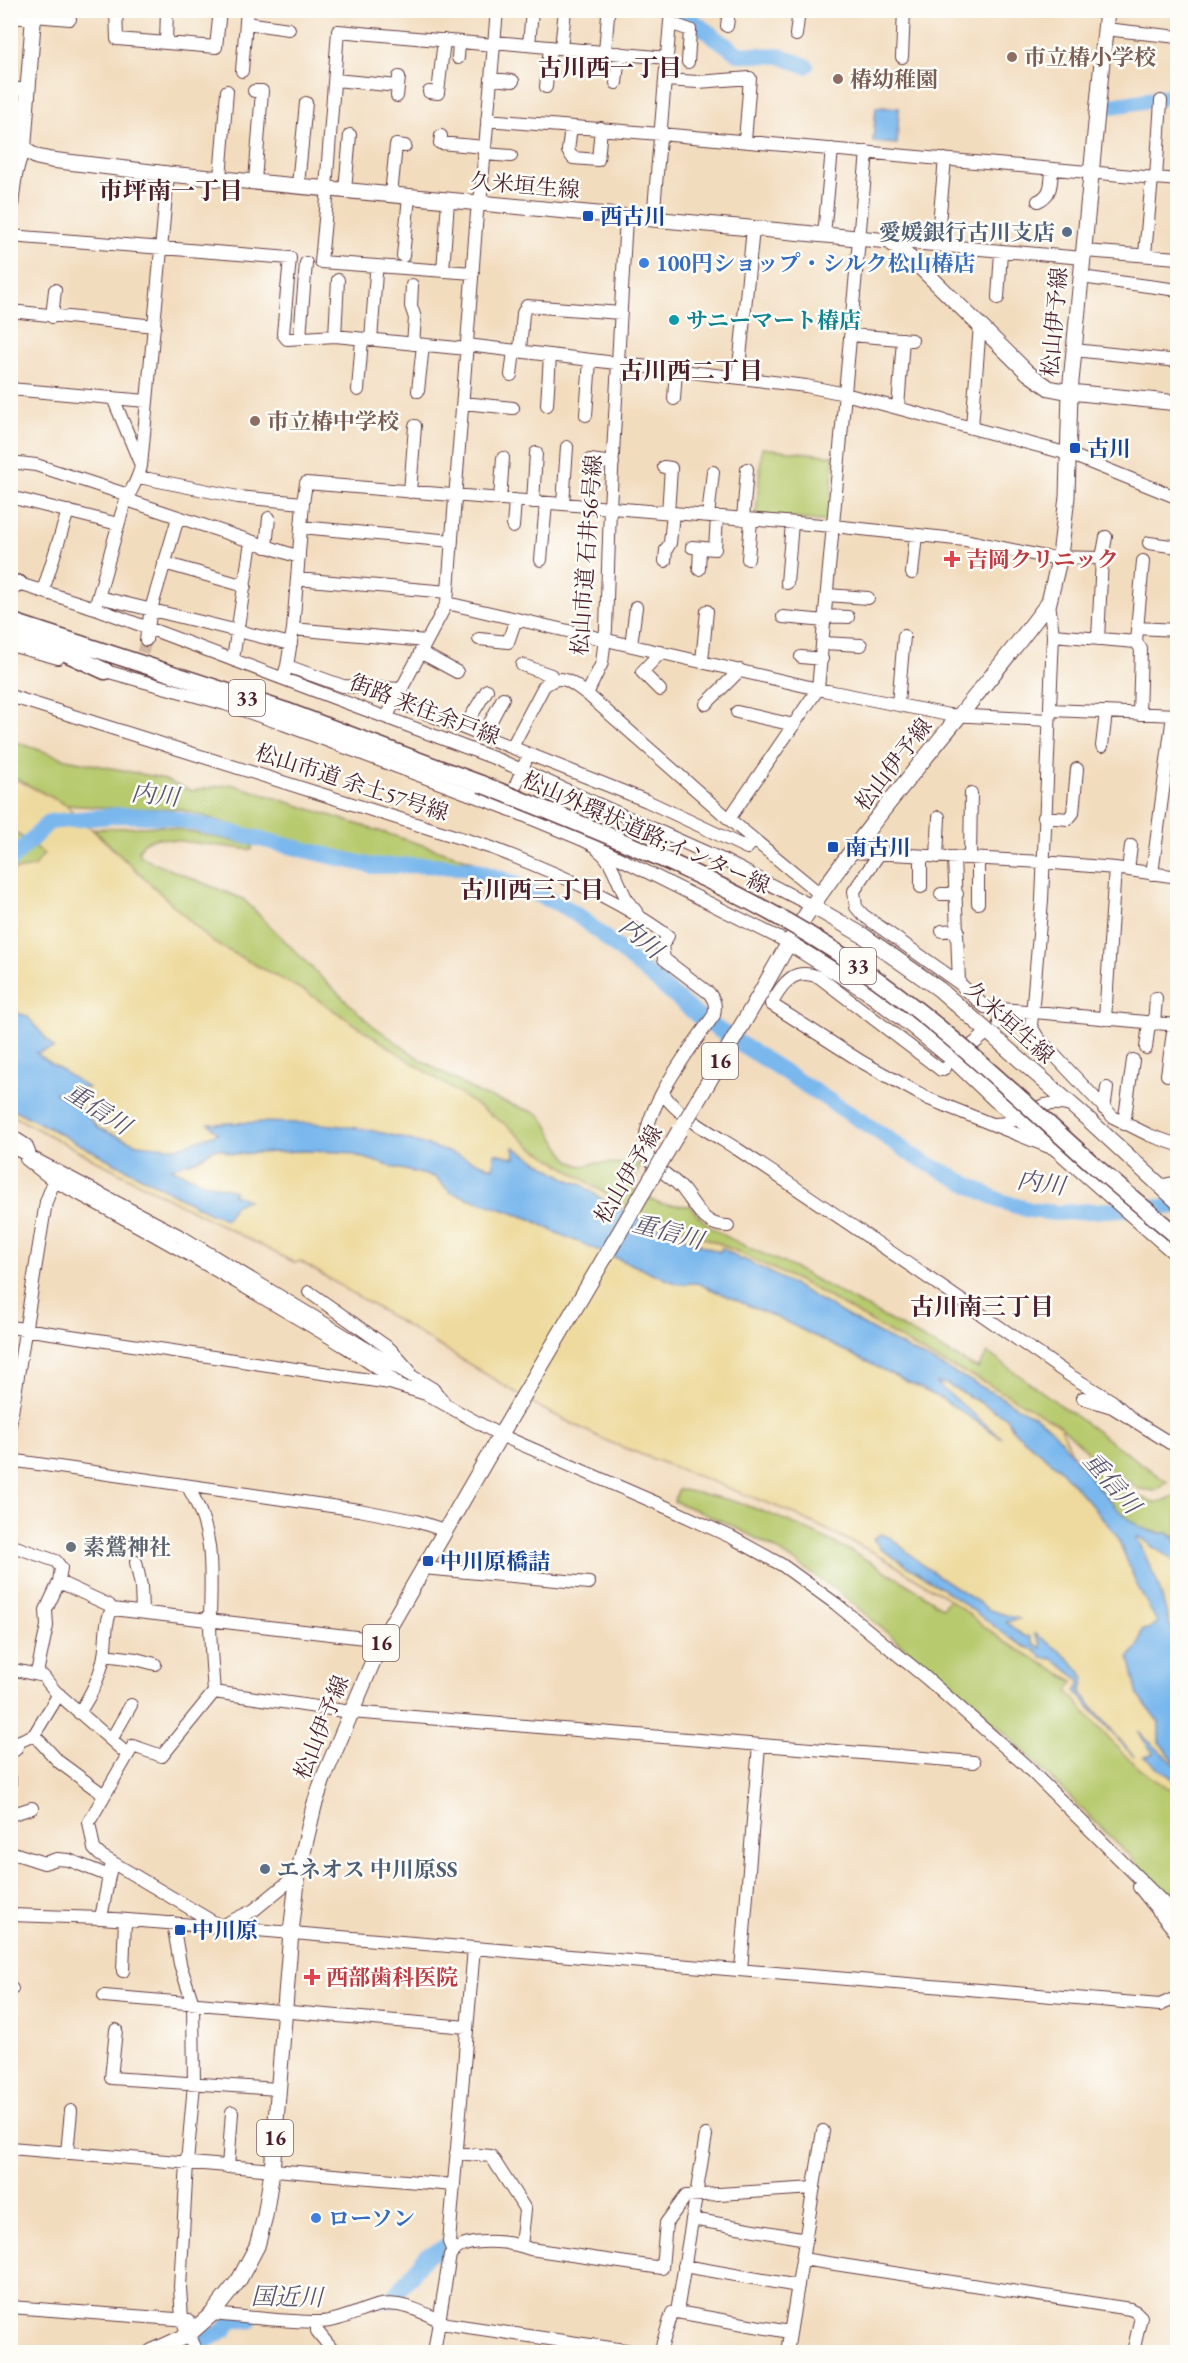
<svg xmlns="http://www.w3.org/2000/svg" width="1188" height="2363" font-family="'EB Garamond','Noto Serif JP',serif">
<rect width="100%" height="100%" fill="#fdfcf7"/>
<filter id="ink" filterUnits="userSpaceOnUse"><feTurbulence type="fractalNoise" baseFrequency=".0167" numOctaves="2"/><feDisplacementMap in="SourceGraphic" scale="12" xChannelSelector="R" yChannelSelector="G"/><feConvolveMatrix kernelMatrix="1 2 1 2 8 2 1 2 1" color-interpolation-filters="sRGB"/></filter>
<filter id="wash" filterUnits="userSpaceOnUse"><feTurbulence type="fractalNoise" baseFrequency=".008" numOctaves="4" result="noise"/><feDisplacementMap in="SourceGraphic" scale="24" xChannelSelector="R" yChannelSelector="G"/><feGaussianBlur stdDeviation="1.35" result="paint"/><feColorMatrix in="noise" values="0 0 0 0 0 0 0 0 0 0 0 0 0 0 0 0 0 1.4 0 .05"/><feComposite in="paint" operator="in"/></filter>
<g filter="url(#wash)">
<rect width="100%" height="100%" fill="#f2dcbe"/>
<path fill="#b7ca6e" stroke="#80744c" stroke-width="1.5" d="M 762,448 L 834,456 L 829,522 L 756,515 Z
M 10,740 L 66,759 L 161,778 L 191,791 L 231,784 L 473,861 L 396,859 L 371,862 L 273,837 L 179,809 L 111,808 L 66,805 L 11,776 Z
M 163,826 L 252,845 L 252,850 L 157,838 L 145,842 L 139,850 L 140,855 L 149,861 L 243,899 L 325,981 L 372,1025 L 423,1061 L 478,1093 L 539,1114 C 554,1127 564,1178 594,1163 L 641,1164 C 636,1174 631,1181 635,1192 L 662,1204 L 690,1206 C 711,1237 759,1250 792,1267 C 854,1300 916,1335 978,1369 L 988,1353 L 1167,1482 L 1155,1491 L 1139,1489 L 1094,1458 L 1060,1425 L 981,1380 L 936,1360 L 813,1288 L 723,1245 L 662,1222 L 612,1198 L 529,1145 L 506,1125 L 306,992 L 212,942 L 93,829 Z
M 10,829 L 44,854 L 34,867 L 11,871 Z
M 1074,1457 L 1129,1494 L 1158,1503 L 1177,1495 L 1177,1538 C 1165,1531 1152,1534 1138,1526 C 1112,1511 1093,1480 1074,1457 Z
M 679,1489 C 700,1494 722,1497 742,1504 C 813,1528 882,1565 943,1608 L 949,1599 L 1005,1642 L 1074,1682 L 1068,1692 C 1101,1729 1131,1771 1177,1792 L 1177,1903 L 1004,1732 L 838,1591 L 776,1549 L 733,1526 L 674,1501 Z"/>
<path fill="#eeda9e" stroke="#9c7c64" stroke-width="1.5" d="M 10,776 L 66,805 L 212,942 L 306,992 L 506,1125 L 529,1145 L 612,1198 L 662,1222 L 723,1245 L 813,1288 L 936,1360 L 981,1380 L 1060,1425 L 1074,1457 L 1114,1506 L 1137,1526 L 1157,1534 L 1168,1533 L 1177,1538 L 1177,1792 C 1131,1771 1101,1729 1068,1692 L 1074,1681 L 1005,1642 L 949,1599 L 877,1554 L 788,1511 L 609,1442 L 543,1409 L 300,1261 L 295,1263 L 135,1181 L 11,1115 L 11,871 L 34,867 L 44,854 L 11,829 Z"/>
<path fill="#79b7ed" stroke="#626b8c" stroke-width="1.5" d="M 876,107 L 899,108 L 897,144 L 873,142 Z
M 10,1011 L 27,1016 L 54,1048 L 36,1053 L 88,1088 L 55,1093 L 81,1109 L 98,1128 L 137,1144 L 177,1148 L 218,1133 L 209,1124 C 259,1121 326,1121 374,1131 C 415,1140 454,1153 493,1168 L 495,1153 L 515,1158 L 514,1147 L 569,1180 L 581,1184 L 597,1196 L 651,1225 L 719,1252 L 722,1248 L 736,1256 L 739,1260 L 743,1259 C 794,1283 841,1314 891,1340 C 932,1363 975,1381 1016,1406 C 1025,1412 1038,1417 1047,1425 C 1078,1452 1121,1540 1168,1533 L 1177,1541 L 1177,1562 C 1166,1554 1151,1548 1142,1538 L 1137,1537 L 1158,1584 L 1170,1626 L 1177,1635 L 1177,1764 L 1159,1742 L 1159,1722 L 1138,1695 L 1129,1657 L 1139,1646 L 1142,1630 L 1150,1629 L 1157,1622 L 1137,1585 L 1116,1534 L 1062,1471 L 1015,1432 L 1006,1417 L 947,1384 L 936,1383 L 1002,1438 L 942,1399 L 782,1320 L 697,1283 L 678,1284 L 557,1233 L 531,1219 L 450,1192 L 435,1177 L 396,1168 L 345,1152 L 301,1151 L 232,1154 L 222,1149 L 214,1149 L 198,1159 L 171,1168 L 200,1181 L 235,1191 L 232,1194 L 248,1200 L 235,1205 L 226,1219 L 208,1212 L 11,1108 Z
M 881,1534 L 891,1538 L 925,1567 L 990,1610 L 1019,1619 L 1006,1622 L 1024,1636 L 1030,1637 L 1032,1643 L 1041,1648 L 1041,1644 L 1034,1633 C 1053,1646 1072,1658 1085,1678 L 1081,1693 L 1134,1757 L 1076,1692 L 1081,1681 L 1053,1659 L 1042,1658 L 1036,1650 L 1025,1647 L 1010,1638 L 949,1593 L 881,1549 L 873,1539 Z
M 1138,1732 L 1177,1766 L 1177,1782 L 1144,1757 L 1154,1754 Z"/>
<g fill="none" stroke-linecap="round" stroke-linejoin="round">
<path stroke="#79b7ed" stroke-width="16" d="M 678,10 L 738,54 L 780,56 L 806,66
M 1113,106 L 1178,95
M 10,861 L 49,822 L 122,815 L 168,817 L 372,866 L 431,865 L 472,869 L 508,881 L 567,908 L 589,924 L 700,1018 L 883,1135 L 915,1157 L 1000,1201 L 1030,1210 L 1055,1213 L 1178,1206
M 382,2300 L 392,2300 L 426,2256 L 448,2246
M 199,2345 L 226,2329 L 232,2319 L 249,2321"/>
</g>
</g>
<g filter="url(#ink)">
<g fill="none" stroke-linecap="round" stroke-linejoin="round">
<path stroke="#d0b6a1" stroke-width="12" stroke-dasharray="12 6" stroke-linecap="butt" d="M 138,670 L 146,640"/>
<defs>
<path id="minor" d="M 116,10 L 117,39 L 216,47 L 220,10
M 34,16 L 70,19
M 10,17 L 34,19
M 246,23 L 289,29
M 670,23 L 690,30 L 688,62
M 727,26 L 729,10
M 1105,29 L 1178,37
M 796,35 L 799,10
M 494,42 L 667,58
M 166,43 L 167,10
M 529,45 L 532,10
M 561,48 L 565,10
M 605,52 L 608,15
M 902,57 L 904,10
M 458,58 L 459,42
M 583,65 L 584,50
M 242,71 L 247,10
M 491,79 L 513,81
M 335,80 L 398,86
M 665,80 L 698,82 L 750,78 L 745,141
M 616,83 L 619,53
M 546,87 L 550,47
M 10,88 L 28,90
M 254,91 L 262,91 L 255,181
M 429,92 L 438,93 L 444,40
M 397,96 L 399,77
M 487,120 L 660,134 L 1178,180
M 571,127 L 568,151 L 573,158 L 598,160 L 601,128
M 441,136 L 440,143 L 485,147
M 10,150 L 24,150 C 13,173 13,203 10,228
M 484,154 L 511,156
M 220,178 L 227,91
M 1156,178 L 1161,101
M 298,185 L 306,103
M 326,188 L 338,31 L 494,45
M 328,188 L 321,262 L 473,273
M 345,190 L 350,135
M 391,195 L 396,145 L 405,146
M 1038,201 C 1052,195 1051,183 1052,169
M 626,217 L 610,508 L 606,629 L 602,663 L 587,694 L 729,819 L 820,894
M 653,220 L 671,10
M 824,235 L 832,149
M 10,236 L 290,258 L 283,334 L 287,339 L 335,336 L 467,349
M 889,241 L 1083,258
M 937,245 L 945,159
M 1084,251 L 1178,258
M 1145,254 L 1152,178
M 403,256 L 409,197
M 443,271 L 448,201
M 1081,277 L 1178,290
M 412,285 L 411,306 L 415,318 L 413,344
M 998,298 L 1001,252
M 10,311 L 155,326
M 52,317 L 55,290
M 851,335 L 912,340
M 335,336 L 338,280
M 300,337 L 306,263
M 371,340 L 376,273
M 467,345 L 806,386 L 845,394 L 1069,454 L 1178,498
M 1074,350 L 1178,361
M 520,351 L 523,313 L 527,306 L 621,313
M 511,375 L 514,351
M 738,377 L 753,229
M 10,389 L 146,401
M 358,390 L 362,339
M 418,391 L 423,345
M 113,398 L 140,463
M 674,399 L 676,370
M 463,403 L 513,408
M 547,405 L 550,355
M 898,408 L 903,339
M 586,415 L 590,360
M 972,427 L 980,325
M 590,460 L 613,463
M 10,462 L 36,465 L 128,495 L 133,502 L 299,557
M 664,467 L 671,468 L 668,513
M 139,477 L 238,497 L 303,503
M 410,492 L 415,426
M 10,497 L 118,524
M 500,499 L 503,458
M 533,502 L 536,453
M 563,504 L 567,447
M 708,516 L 713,472
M 743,519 L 747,469
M 301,527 L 452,541
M 513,527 L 515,500
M 1149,543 L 1178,547
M 266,547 L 269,518
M 692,547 L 715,549 L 717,517
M 1102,558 L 1106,537
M 748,559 L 751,520
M 541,560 L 546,503
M 665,561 L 666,550 L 670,543 L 673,513
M 164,563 L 245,586
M 699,569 L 700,548
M 912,573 L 916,535
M 297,579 L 448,592
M 13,582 L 95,608 L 499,760 L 723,860 L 812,906
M 787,583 L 792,523
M 43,591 L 68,511
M 827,595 L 868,598
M 99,597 L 291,644
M 1049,602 L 1053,635 L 1042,900 L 1031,1026 L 1038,1038 L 1113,1117 L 1149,1135 L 1178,1145
M 447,603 L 818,689 L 949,715 L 1049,720
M 95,608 C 105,575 113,541 123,509 C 128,493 138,482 141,466 L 168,174
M 825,616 L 848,617
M 783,617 L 825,621
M 1137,628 L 1178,630
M 293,629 L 426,641
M 1053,635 L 1136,642 L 1143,561
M 479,639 L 508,642 L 516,619
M 146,640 L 151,609 L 178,518
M 1136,642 L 1141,649 L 1139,714
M 823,643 L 861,645
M 10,645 L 58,658
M 631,645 L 636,607
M 420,652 L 457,672
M 801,657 L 822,659
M 233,659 L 251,542
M 702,661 L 707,611
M 522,665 L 551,675 L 553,679
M 287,666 L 343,686 L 401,689
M 98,669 L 225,704 L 283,724 L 506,808 L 583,840 L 789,943
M 283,678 L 287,666 L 293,629 L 303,503 L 306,483 L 833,526 L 965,540 L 1046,557 L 1102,558 L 1098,639
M 660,690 L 642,672 L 661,652
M 10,696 L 492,848 C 551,871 617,898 668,936 L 662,946 L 664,959 L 709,993 C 715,1001 716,1005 714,1015 C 694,1044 632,1121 648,1156 C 656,1171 675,1178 684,1191 C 697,1208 704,1226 728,1226
M 395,701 L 647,801 L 747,848 L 754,840
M 706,704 L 740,670
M 898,704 L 904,636
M 1050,710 L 1178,715
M 737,712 L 794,725
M 387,716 L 447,603 L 477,213 L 481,194 L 497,10
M 464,728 L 487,690
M 483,736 L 503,698
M 1102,746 L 1106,712
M 512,747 L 544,686 C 563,671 571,683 587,694
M 508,803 L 525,763
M 1044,817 L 1068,819 L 1073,813 L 1077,769
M 729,819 L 818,689 L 867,152
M 598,850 C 617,863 618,894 636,911
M 852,852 L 1042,862 L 1115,868 L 1178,877
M 879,854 L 854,891 L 856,907 L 863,915 L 959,983
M 921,856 L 921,887
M 937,857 L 939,817
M 954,857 L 959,983 L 985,1007 L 1002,1009
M 970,858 L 971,793
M 978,859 L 978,903
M 1128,870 L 1131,846
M 1152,874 L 1173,715
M 941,894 L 957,894
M 942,931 L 958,930
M 1105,1019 L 1115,868
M 999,1023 L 1002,1009 L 1178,1025
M 1154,1024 L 1156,998
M 1146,1048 L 1149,1023
M 960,1055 L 982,1037
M 945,1068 L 941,1070 L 819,977 C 792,967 784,983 771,1004 L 862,1062 L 929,1099 L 1049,1147
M 1167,1075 L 1174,1025
M 663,1091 C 668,1110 720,1138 737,1149 C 849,1222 959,1299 1069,1375 L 1112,1401 L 1131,1418
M 1104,1109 L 1107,1088
M 992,1124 C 1025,1126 1033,1095 1071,1106
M 1124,1124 L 1133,1060
M 10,1135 L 26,1145 L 29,1152
M 10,1146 L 182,1237 L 433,1389 L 443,1401
M 54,1181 C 128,1219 199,1260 270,1302 C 314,1328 358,1352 397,1383
M 1159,1186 L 1178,1182
M 309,1292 L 390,1349 L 409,1370
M 10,1327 L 390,1383 L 426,1394 L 500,1435 L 668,1508 L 731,1537 L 782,1565 L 836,1604 L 925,1677 L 1024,1764 L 1178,1917
M 1083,1398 L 1112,1407 L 1170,1443 L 1178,1441
M 10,1425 L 46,1202 L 54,1181 L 26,1159
M 10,1460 L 359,1510 L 416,1521 L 444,1530
M 188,1487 C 215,1532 211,1568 210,1618 C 210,1643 212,1667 214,1692
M 10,1545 L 56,1561 L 61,1568 L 59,1582 L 46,1610 L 47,1626 L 37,1673
M 136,1562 L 141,1586 L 142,1612
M 423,1568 L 589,1583
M 59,1582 L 109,1605 L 112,1609 C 104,1624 107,1640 104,1656 C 100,1678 91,1695 79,1713
M 112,1609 L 382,1640
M 104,1655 L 136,1659 L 155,1664
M 10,1669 L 43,1676 L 55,1691 L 127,1754
M 214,1692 L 351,1712 L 974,1762
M 214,1692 L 162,1756 L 133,1746 L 89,1822 L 94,1849 L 100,1855 L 220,1926
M 59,1694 L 34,1735 L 59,1762 L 104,1795
M 111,1740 L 131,1705
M 10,1751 L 15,1750 L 20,1741 L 34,1735
M 10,1778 L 10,1790
M 10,1815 L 32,1808
M 10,1852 L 44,1863 L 57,1859 L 69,1860 L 109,1876 L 112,1863
M 1139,1887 L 1178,1935
M 10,1915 L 101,1918 L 220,1927 L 1160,2005 L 1178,1997
M 101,1918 L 109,1876
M 173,1923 L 180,1964 L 193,2004 L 194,2084 L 187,2163 L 180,2287 L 182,2320 L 196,2352
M 221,1926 L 254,1910 L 298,1874
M 741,1970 L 759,1745
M 123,1971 L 125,1920
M 10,1989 L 12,1989
M 104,1996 L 467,2027
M 116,2030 L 111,2078 L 278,2089
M 10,2148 L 454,2185
M 67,2153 L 71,2111
M 456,2153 L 491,2156 L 523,2206 L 525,2210 L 521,2246
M 228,2167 L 232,2112
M 692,2219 L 806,2239
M 453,2251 L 449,2242 L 474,1948
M 802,2259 L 1130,2309 L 1136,2312 L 1141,2317 L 1133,2352
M 684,2266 L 798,2286
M 10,2307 L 189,2320
M 677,2312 L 789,2332
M 212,2314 C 248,2317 284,2322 319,2322 C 338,2322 358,2311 376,2306 C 400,2299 426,2314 447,2324 L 638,2352
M 317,2322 L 317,2331 L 334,2352
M 434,2352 L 450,2255 C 464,2236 510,2241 530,2249 L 662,2268 L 666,2223 L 686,2196 L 814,2188
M 660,2352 L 672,2313 L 677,2312 L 706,2135
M 787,2352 L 823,2131"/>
<path id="major" d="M 34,10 L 24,141 L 24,150 L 37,157 L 51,160 L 168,174 L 889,241 L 915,262 L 1028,373 L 1049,388 L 1070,392 L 1178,403
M 812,906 L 864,936 L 939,989 L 1090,1121 L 1178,1202
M 789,943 L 865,990 L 912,1026 L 955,1061 L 996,1100 L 1064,1155 L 1178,1255
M 756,1001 C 776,966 795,929 819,896 C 890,794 975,702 1049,602 L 1060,556 L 1067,497 L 1070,392 L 1107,10
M 151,2352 L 188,2335 L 212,2314 L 239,2280 L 257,2246 L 265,2216 L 272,2171 L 291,1932 L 298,1874 L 314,1806 L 323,1779 L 382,1640 L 504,1429"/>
<path id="highway" d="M 10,583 L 19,584
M 10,621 L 286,711 L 481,784
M 10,633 L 68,654 L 105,671"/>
</defs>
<use href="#minor" stroke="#633b41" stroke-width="14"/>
<use href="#major" stroke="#633b41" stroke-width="17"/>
<use href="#highway" stroke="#633b41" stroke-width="19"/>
<use href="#minor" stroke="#fff" stroke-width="12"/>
<use href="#major" stroke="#fff" stroke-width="15"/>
<use href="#highway" stroke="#fff" stroke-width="16"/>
<defs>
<path id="major-bridge" d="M 685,1122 L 756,1001
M 504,1429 L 679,1131"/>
<path id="highway-bridge" d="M 481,784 C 609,835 742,886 856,965 C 943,1024 1017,1097 1095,1166 C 1122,1190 1150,1213 1178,1237"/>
</defs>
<use href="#major-bridge" stroke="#633b41" stroke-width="17" stroke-linecap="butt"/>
<use href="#highway-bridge" stroke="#633b41" stroke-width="19" stroke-linecap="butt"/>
<use href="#major-bridge" stroke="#fff" stroke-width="15"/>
<use href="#highway-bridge" stroke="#fff" stroke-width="16"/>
</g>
</g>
<g fill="#8d6e63" stroke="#fdfcf7" stroke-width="2">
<circle cx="1012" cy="57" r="6"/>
<circle cx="838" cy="79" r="6"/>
<circle cx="255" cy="421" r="6"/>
</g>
<g fill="#1a4fb4" stroke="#fdfcf7" stroke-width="2">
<rect x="582" y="210" width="12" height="12" rx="3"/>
<rect x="1069" y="442" width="12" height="12" rx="3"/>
<rect x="827" y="841" width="12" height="12" rx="3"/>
<rect x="422" y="1555" width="12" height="12" rx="3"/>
<rect x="174" y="1924" width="12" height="12" rx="3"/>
</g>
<g fill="#5c6f8a" stroke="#fdfcf7" stroke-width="2">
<circle cx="1067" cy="232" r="6"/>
<circle cx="265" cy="1869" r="6"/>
</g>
<g fill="#3f7fe0" stroke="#fdfcf7" stroke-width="2">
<circle cx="644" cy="263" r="6"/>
<circle cx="316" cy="2218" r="6"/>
</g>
<circle fill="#0f9aa8" stroke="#fdfcf7" stroke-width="2" cx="674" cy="320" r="6"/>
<g fill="#e0444e" stroke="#fdfcf7" stroke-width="2">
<path d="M949 550h6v6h6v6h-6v6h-6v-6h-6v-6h6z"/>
<path d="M309 1968h6v6h6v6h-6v6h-6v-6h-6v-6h6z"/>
</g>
<circle fill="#6b7280" stroke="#fdfcf7" stroke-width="2" cx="71" cy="1547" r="6"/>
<g text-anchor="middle" stroke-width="5" stroke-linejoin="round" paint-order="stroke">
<g fill="#fdfcf7" stroke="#806168" stroke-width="1.5">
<rect x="229" y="680" width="36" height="36" rx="4.5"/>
<rect x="840" y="948" width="36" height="36" rx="4.5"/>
<rect x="702" y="1043" width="36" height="36" rx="4.5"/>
<rect x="363" y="1625" width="36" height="36" rx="4.5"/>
<rect x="257" y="2120" width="36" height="36" rx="4.5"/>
</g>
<g font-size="21" font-weight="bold" fill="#4a1f2b">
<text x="247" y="705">33</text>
<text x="858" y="973">33</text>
<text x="720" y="1068">16</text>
<text x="381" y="1650">16</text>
<text x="275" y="2145">16</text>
</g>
<g font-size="22" font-weight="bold" fill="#785e54" stroke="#fdfcf7" text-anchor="start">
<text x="1024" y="65">市立椿小学校</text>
<text x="850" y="87">椿幼稚園</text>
<text x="267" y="429">市立椿中学校</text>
</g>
<g font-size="22" fill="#4a1f2b" stroke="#fdfcf7">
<text transform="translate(525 185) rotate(5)" y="8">久米垣生線</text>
<text transform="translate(1054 322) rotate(-85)" y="8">松山伊予線</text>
<text transform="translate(586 555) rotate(-86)" y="8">松山市道 石井56号線</text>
<text transform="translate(425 709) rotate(21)" y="8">街路 来住余戸線</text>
<text transform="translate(893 764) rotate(-52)" y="8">松山伊予線</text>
<text transform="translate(352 782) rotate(18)" y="8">松山市道 余土57号線</text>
<text transform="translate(646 832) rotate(24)" y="8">松山外環状道路;インター線</text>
<text transform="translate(1010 1022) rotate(42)" y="8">久米垣生線</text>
<text transform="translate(628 1174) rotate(-59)" y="8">松山伊予線</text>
<text transform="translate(321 1727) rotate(-68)" y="8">松山伊予線</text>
</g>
<g font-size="22" font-weight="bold" fill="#164399" stroke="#fdfcf7" text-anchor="start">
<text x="600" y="224">西古川</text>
<text x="1087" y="456">古川</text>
<text x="845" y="855">南古川</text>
<text x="440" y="1569">中川原橋詰</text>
<text x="192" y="1938">中川原</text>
</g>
<g font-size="22" font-weight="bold" fill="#4e5e75" stroke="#fdfcf7" text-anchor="end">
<text x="1055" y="240">愛媛銀行古川支店</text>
<text x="277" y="1877" text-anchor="start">エネオス 中川原SS</text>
</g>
<g font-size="22" font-weight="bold" fill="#366cbe" stroke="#fdfcf7" text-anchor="start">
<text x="656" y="271">100円ショップ・シルク松山椿店</text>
<text x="328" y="2226">ローソン</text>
</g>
<g font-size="22" font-weight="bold" fill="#0d838f" stroke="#fdfcf7" text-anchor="start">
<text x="686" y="328">サニーマート椿店</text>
</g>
<g font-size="22" font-weight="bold" fill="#be3a42" stroke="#fdfcf7" text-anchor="start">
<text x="966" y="567">吉岡クリニック</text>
<text x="326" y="1985">西部歯科医院</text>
</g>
<g font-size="22" font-weight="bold" fill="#5b616d" stroke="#fdfcf7" text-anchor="start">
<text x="83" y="1555">素鷲神社</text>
</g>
<g font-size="24" font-weight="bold" fill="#4a1f2b" stroke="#fdfcf7">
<text x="610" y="76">古川西一丁目</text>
<text x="171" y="199">市坪南一丁目</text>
<text x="691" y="379">古川西二丁目</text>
<text x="532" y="898">古川西三丁目</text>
<text x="982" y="1315">古川南三丁目</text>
</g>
<g font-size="24" font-style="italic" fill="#5a546f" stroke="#fdfcf7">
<text transform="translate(155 795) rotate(6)" y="8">内川</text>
<text transform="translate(641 938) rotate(40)" y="8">内川</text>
<text transform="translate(98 1109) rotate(33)" y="8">重信川</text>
<text transform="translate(1041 1183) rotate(8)" y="8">内川</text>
<text transform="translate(668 1232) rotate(15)" y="8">重信川</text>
<text transform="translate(1112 1483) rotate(49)" y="8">重信川</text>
<text transform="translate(287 2297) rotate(1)" y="8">国近川</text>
</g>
</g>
<rect width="1188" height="2363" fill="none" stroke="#fdfcf7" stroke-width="36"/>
</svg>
